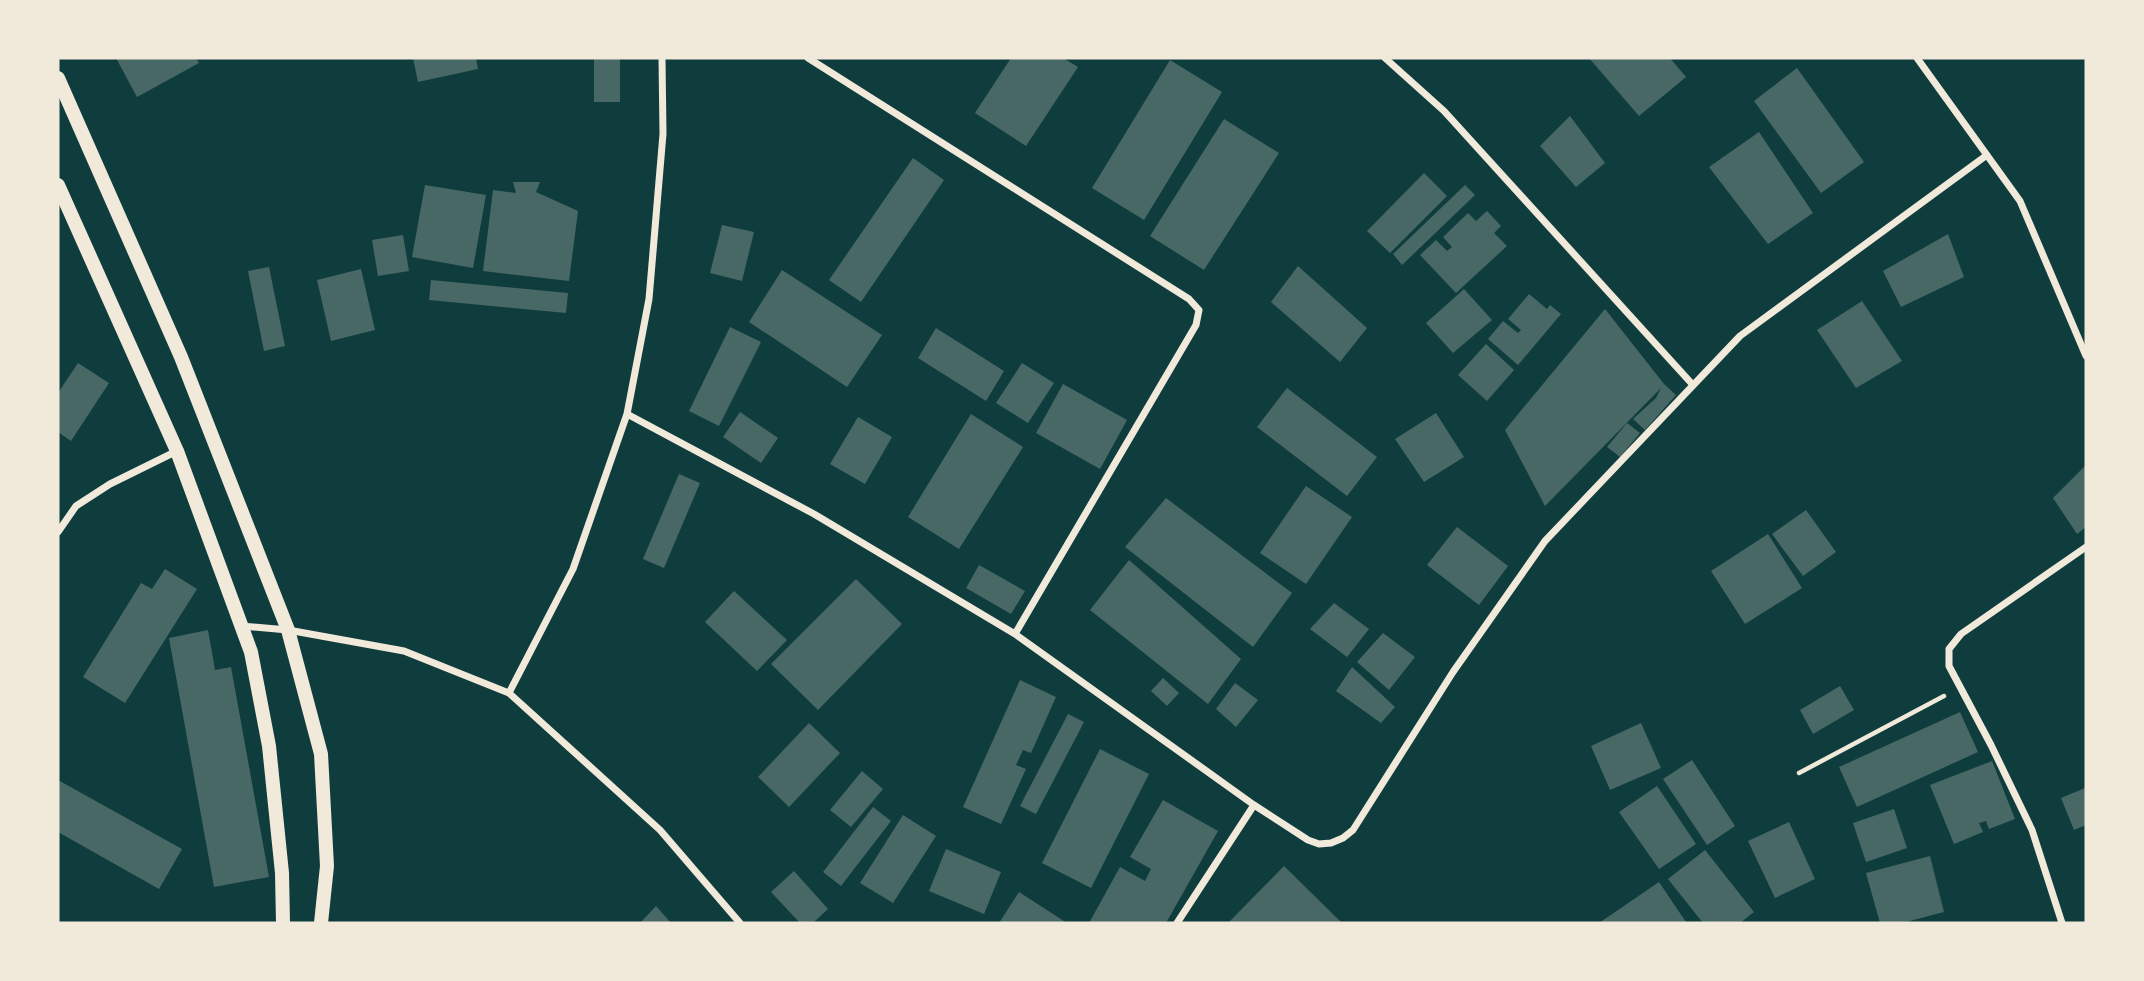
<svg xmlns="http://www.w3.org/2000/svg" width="2144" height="981" font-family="'Exo 2',sans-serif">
<rect width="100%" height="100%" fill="#0f3d3e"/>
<path fill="#486865" d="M 116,58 L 196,58 L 199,63 L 137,97 Z
M 413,58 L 476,58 L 478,69 L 418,82 Z
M 594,58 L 620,58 L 620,102 L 594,102 Z
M 1011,58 L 1063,58 L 1078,67 L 1026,146 L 975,113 Z
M 1589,58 L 1670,58 L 1686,77 L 1639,116 Z
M 1170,60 L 1222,92 L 1144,220 L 1092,188 Z
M 1797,68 L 1864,162 L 1821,193 L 1754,101 Z
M 1570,116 L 1605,163 L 1576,187 L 1540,146 Z
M 1224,119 L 1279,153 L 1204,270 L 1150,236 Z
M 1759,132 L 1813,213 L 1768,244 L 1709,167 Z
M 913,158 L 944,180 L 861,302 L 829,280 Z
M 1424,173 L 1447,196 L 1390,253 L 1367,231 Z
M 513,182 L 540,182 L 536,192 L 578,211 L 569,281 L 483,271 L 493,190 L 516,193 Z
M 425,185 L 486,195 L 473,268 L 412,257 Z
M 1465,185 L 1475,195 L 1402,265 L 1393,254 Z
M 1487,211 L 1501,226 L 1494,233 L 1507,246 L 1456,293 L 1420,255 L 1436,240 L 1447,251 L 1452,247 L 1443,237 L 1468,213 L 1476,221 Z
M 722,225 L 754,232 L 742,281 L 710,273 Z
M 1948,234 L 1964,277 L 1901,307 L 1883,271 Z
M 403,235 L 409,271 L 378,276 L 372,240 Z
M 1298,266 L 1367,328 L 1340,362 L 1271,302 Z
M 269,267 L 285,346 L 264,351 L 248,271 Z
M 361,269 L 375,330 L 331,341 L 317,280 Z
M 782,270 L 882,335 L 847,387 L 749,322 Z
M 431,280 L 568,293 L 566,313 L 429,300 Z
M 1464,289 L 1492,320 L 1453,353 L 1426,323 Z
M 1529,294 L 1547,309 L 1550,305 L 1561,314 L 1518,365 L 1488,339 L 1503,321 L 1518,333 L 1521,330 L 1508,319 Z
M 1862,301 L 1902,361 L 1856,388 L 1817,330 Z
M 1605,309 L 1664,384 L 1676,395 L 1645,430 L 1633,419 L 1656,398 L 1661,388 L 1545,506 L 1505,430 Z
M 730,327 L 761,342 L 719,426 L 689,411 Z
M 936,328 L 1004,371 L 986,401 L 918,358 Z
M 1486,344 L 1514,370 L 1487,401 L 1458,375 Z
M 78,363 L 109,383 L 71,441 L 58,432 L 58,393 Z
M 1022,363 L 1054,383 L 1028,423 L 996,403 Z
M 1063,384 L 1127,420 L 1100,469 L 1036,433 Z
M 1287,388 L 1377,457 L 1347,496 L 1257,427 Z
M 740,412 L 778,438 L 761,463 L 723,437 Z
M 1436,413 L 1464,457 L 1424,482 L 1395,439 Z
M 971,414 L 1023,447 L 959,549 L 908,517 Z
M 858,417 L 892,437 L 865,484 L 830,464 Z
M 1627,423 L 1640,433 L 1620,457 L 1607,447 Z
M 2086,465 L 2086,527 L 2077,534 L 2053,498 Z
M 679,474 L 700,483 L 664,568 L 643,559 Z
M 1306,486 L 1352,517 L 1306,584 L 1260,553 Z
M 1166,498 L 1292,593 L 1253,647 L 1125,547 Z
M 1806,510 L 1836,552 L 1803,576 L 1772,534 Z
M 1457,527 L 1508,566 L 1479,605 L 1427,565 Z
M 1768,534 L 1802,588 L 1745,624 L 1711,571 Z
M 1129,560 L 1241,659 L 1208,704 L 1090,610 Z
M 979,565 L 1025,591 L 1011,614 L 966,588 Z
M 165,569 L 197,589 L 125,703 L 83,677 L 141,583 L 152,589 Z
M 856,579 L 902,624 L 818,710 L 771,664 Z
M 734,591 L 787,640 L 757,671 L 705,622 Z
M 1334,603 L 1369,629 L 1347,657 L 1310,629 Z
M 208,630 L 215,670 L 231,667 L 269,877 L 214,887 L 169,638 Z
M 1383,633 L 1415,657 L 1389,690 L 1357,662 Z
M 1352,667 L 1395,707 L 1381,723 L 1336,691 Z
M 1163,678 L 1179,693 L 1167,706 L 1151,691 Z
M 1020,680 L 1056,697 L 1031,753 L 1023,750 L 1016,765 L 1026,769 L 1001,824 L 963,807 Z
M 1235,683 L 1258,700 L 1236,727 L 1216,709 Z
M 1840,686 L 1854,710 L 1813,734 L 1800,710 Z
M 1960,712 L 1978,752 L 1857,807 L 1839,767 Z
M 1068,714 L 1084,722 L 1036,814 L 1020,806 Z
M 809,723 L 840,753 L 789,807 L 758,777 Z
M 1641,723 L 1661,768 L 1610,790 L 1591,746 Z
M 1100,749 L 1149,774 L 1091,888 L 1042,863 Z
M 1692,760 L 1735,826 L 1707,845 L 1663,779 Z
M 1992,761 L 2015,819 L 1989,829 L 1986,821 L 1979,823 L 1983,832 L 1954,844 L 1930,785 Z
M 862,771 L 883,789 L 851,827 L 830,810 Z
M 58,780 L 182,849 L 159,889 L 58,832 Z
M 1657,786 L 1696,844 L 1659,869 L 1619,812 Z
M 2085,788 L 2086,825 L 2074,830 L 2061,798 Z
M 1163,800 L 1218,831 L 1166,923 L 1089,923 L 1120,867 L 1145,881 L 1151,869 L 1130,857 Z
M 873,807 L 891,821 L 841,886 L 823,872 Z
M 1894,809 L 1907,848 L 1866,862 L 1853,823 Z
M 903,815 L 936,836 L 893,903 L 860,883 Z
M 1789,822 L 1815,879 L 1775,898 L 1748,841 Z
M 946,849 L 1001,872 L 984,914 L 929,891 Z
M 1705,850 L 1754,912 L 1740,923 L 1703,923 L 1668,879 Z
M 1930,856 L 1944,912 L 1902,923 L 1880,923 L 1866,873 Z
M 1284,866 L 1342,923 L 1228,923 Z
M 794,871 L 828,909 L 813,923 L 800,923 L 771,892 Z
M 1659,882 L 1686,922 L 1684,923 L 1599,923 Z
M 1019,892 L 1067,923 L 999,923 Z
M 656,906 L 671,923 L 640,923 Z"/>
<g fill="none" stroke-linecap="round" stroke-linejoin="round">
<path stroke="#f1e9da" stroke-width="4.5" d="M 1799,773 L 1944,696"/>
<path stroke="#f1e9da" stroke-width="7" d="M 808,58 L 1189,299 L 1199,310 L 1196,325 L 1015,634
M 1385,58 L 1444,111 L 1693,385
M 1917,58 L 2020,201 L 2086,356
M 627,414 L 814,514 L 1015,634 L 1254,805 L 1308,840 L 1319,844 L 1331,843 L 1343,838 L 1353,830 L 1453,672 L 1545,541 L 1740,336 L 1987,155
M 58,532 L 76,506 L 110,484 L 177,451
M 241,626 L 288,630 L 404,651 L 509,693 L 660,830 L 740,923
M 509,693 L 573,569 L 627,414 L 649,299 L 663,134 L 662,58
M 1177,923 L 1254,805
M 2062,923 L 2032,830 L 1991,745 L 1949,666 L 1949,649 L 1961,634 L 2086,547"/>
<path stroke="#f1e9da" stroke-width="14" d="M 58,78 L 181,357 L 288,630 L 321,754 L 327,866 L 321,923
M 58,185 L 177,451 L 251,652 L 269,746 L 282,873 L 283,923"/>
</g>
<rect width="2144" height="981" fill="none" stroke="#f1e9da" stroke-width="119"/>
</svg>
